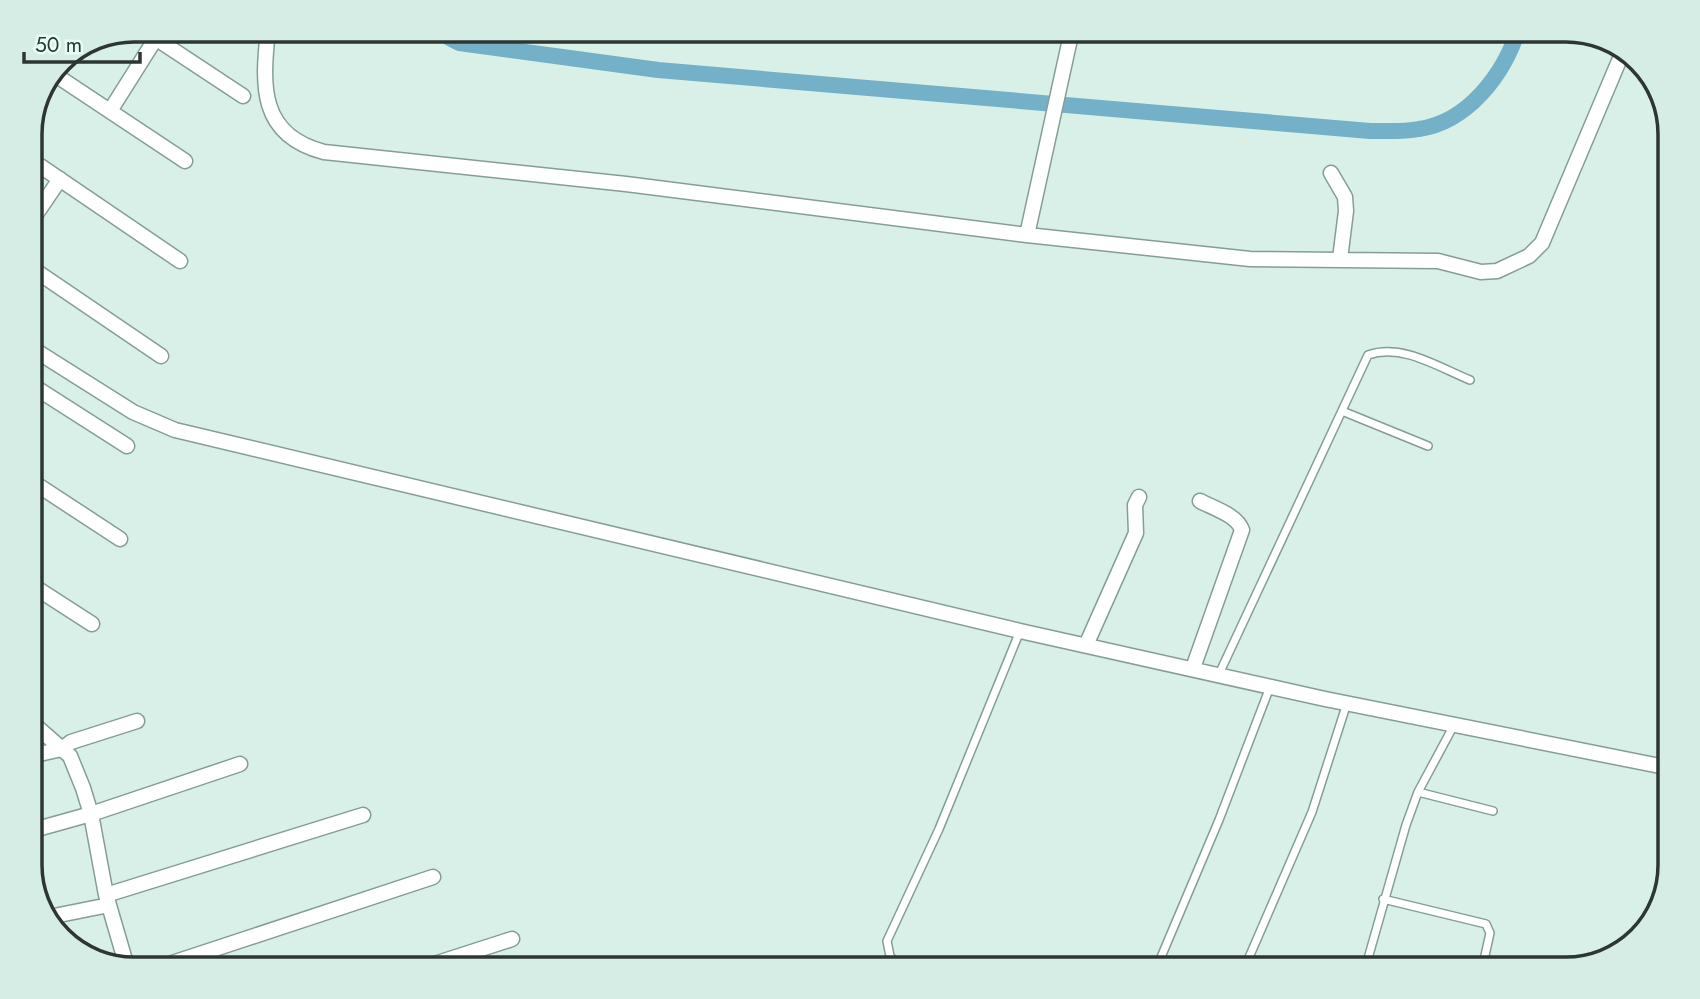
<svg xmlns="http://www.w3.org/2000/svg" width="1700" height="999" font-family="Jost,sans-serif">
<rect width="100%" height="100%" fill="#d8f0e8"/>
<g fill="none" stroke-linecap="round" stroke-linejoin="round">
<path stroke="#74b0c7" stroke-width="16" d="M 434,30 L 459,43 L 658,70 L 1370,131 C 1386,131 1404,132 1419,129 C 1468,122 1504,74 1518,30"/>
<defs>
<path id="service" d="M 1342,411 L 1428,446
M 1219,674 L 1368,355 C 1402,343 1438,367 1470,380
M 1418,792 L 1493,811
M 1383,899 L 1486,924 L 1490,933 L 1482,969
M 900,964 L 961,969
M 901,969 L 890,956 L 887,941 L 939,829 L 1020,631
M 1156,969 L 1219,820 L 1270,687
M 1244,969 L 1312,812 L 1347,703
M 1365,969 L 1406,825 L 1418,792 L 1454,725"/>
<path id="minor" d="M 143,30 L 243,96
M 268,30 C 262,86 259,135 324,152 L 626,184 L 1027,235 L 1250,259 L 1438,261 L 1481,272 L 1497,271 L 1529,256 L 1542,243 L 1624,49
M 54,74 L 185,161
M 110,111 L 161,30
M 30,159 L 180,261
M 1331,173 L 1345,197 L 1346,211 L 1340,259
M 30,223 L 60,179
M 1027,235 L 1072,30
M 30,267 L 161,356
M 30,347 L 133,412 L 175,430 L 1020,631 L 1325,699 L 1670,768
M 30,384 L 127,446
M 30,480 L 120,539
M 30,584 L 92,624
M 1087,643 L 1136,533 L 1135,505 L 1139,497
M 1193,668 L 1242,530 C 1237,515 1213,508 1200,501
M 30,683 L 34,686
M 30,721 L 70,756 L 83,788 L 91,814 L 106,895 L 127,967
M 30,756 L 62,749 L 71,742 L 137,721
M 30,831 L 91,814 L 240,764
M 106,895 L 363,815
M 44,918 L 109,905
M 154,969 L 433,877
M 419,969 L 512,939"/>
</defs>
<use href="#service" stroke="#869d96" stroke-width="10"/>
<use href="#minor" stroke="#869d96" stroke-width="17"/>
<use href="#service" stroke="#fff" stroke-width="7"/>
<use href="#minor" stroke="#fff" stroke-width="14"/>
</g>
<path d="M0 0H1700V999H0ZM134 42H1566A92 92 0 0 1 1658 134V865A92 92 0 0 1 1566 957H134A92 92 0 0 1 42 865V134A92 92 0 0 1 134 42Z" fill="#d6ede5" fill-rule="evenodd"/>
<path fill="none" stroke="#2d3633" stroke-width="3.5" d="M134 42H1566A92 92 0 0 1 1658 134V865A92 92 0 0 1 1566 957H134A92 92 0 0 1 42 865V134A92 92 0 0 1 134 42Z"/>
<path d="M24 52v10h116v-10" fill="none" stroke="#2d3633" stroke-width="3.5"/>
<text x="35" y="52" font-size="21" fill="#2d3633" stroke="#e5fdf5" stroke-width="5" paint-order="stroke">50 m</text>
</svg>
